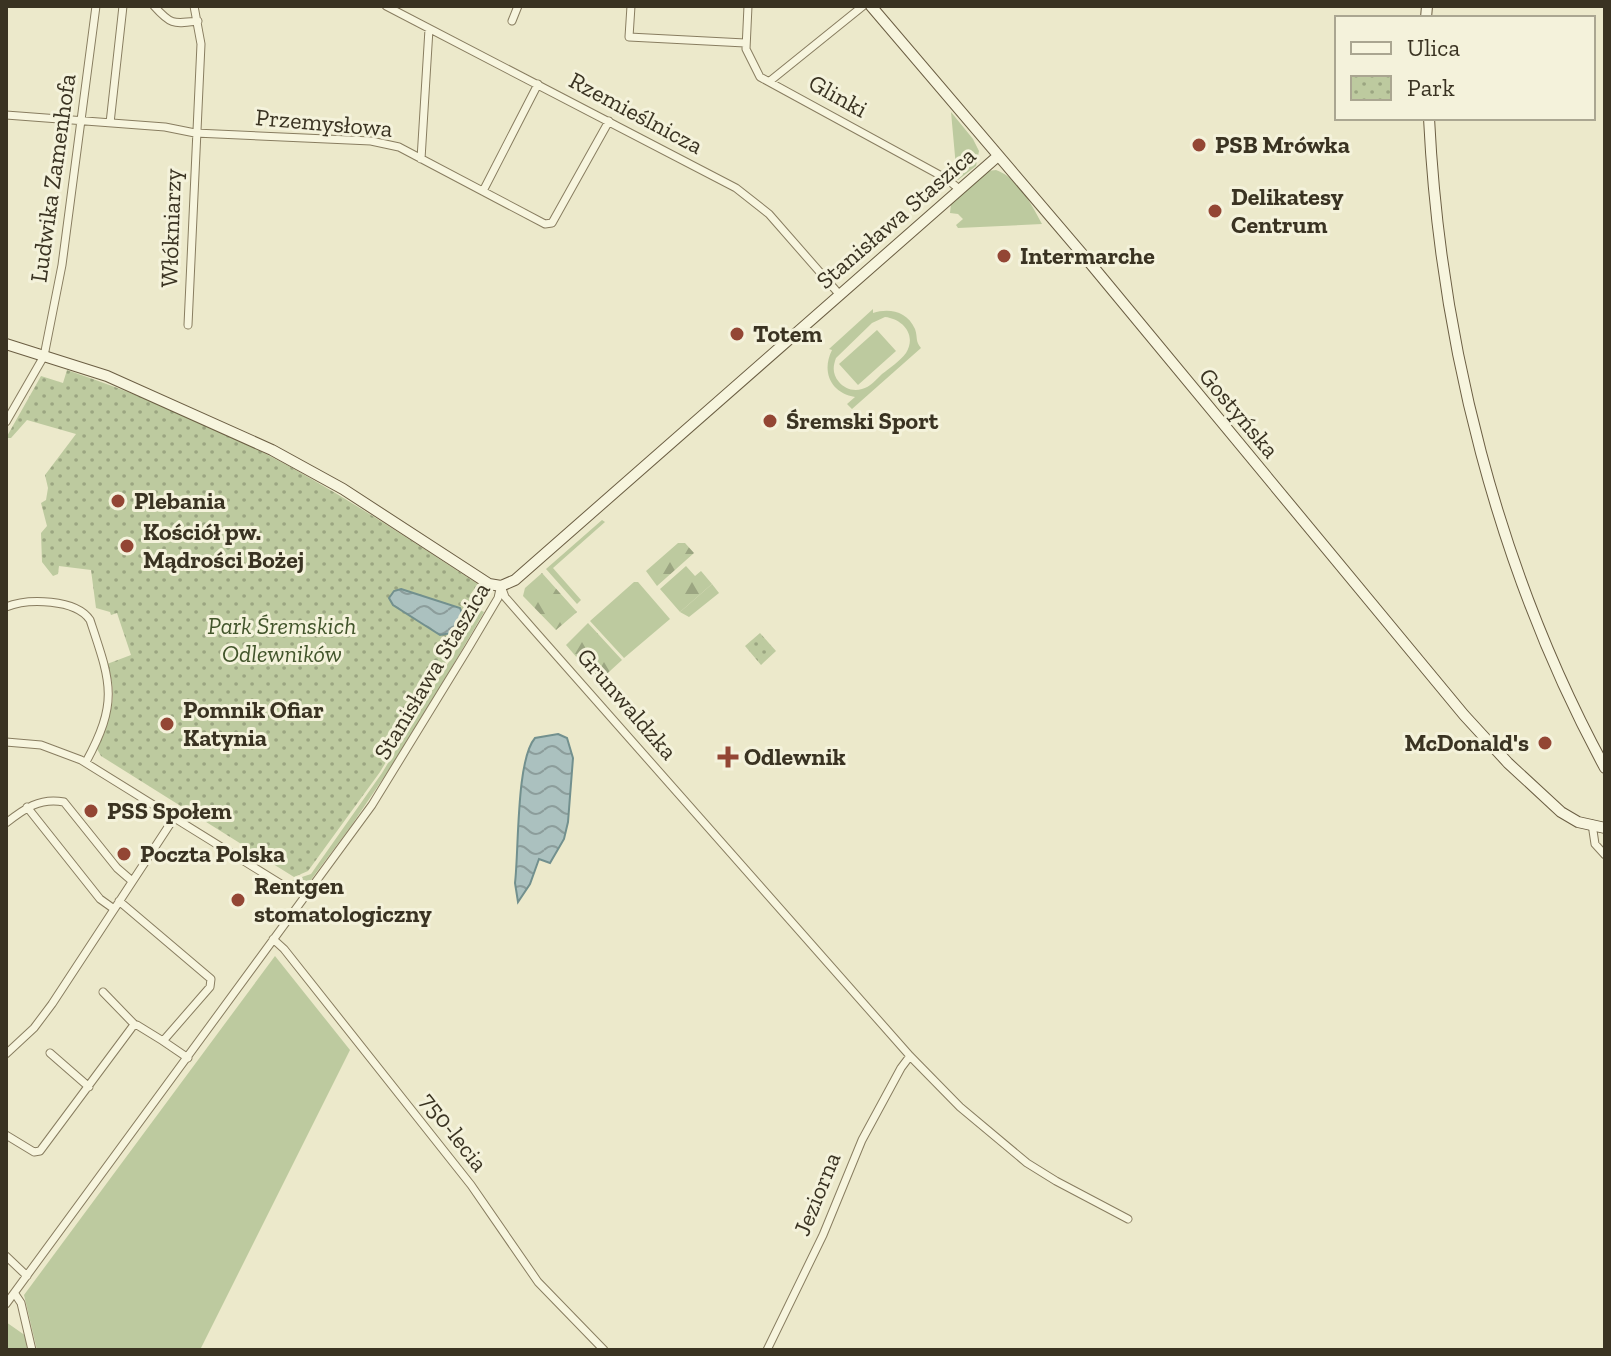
<svg xmlns="http://www.w3.org/2000/svg" width="1611" height="1356" font-family="'Zilla Slab',serif">
<defs>
<pattern id="forest-firs" width="22" height="20" patternUnits="userSpaceOnUse" patternTransform="scale(2)"><rect width="22" height="20" fill="#bdca9f"/><path d="M5 1l3.5 6h-7zM16 11l3.5 6h-7z" fill="#9ba581"/></pattern>
<pattern id="park-dots" width="8" height="8" patternUnits="userSpaceOnUse" patternTransform="scale(2)"><rect width="8" height="8" fill="#bdca9f"/><path d="M2 2h.1M6 6h.1" fill="none" stroke="#9ba581" stroke-width="1.8" stroke-linecap="round"/></pattern>
<pattern id="water-waves" width="16" height="10" patternUnits="userSpaceOnUse" patternTransform="scale(2)"><rect width="16" height="10" fill="#abc1bf"/><path d="M0 5q4-4 8 0t8 0" fill="none" stroke="#8c9d9b"/></pattern>
</defs>
<rect width="100%" height="100%" fill="#ece9cb"/>
<path fill="#bdca9f" fill-rule="evenodd" d="M 951,112 L 973,139 L 979,151 L 976,166 L 958,180 L 950,177 L 956,167 Z
M 996,170 C 1017,177 1032,205 1042,224 L 958,228 L 956,225 L 963,219 L 958,214 L 950,213 L 951,204 L 988,171 Z
M 873,309 L 873,313 C 889,308 907,311 915,329 C 918,338 915,341 921,348 L 852,409 L 847,404 L 855,397 C 831,393 821,372 832,350 L 829,349 ZM 885,317 C 903,319 917,335 906,353 C 900,361 890,368 882,374 C 876,380 870,387 862,389 C 853,392 844,388 839,382 C 832,374 833,366 836,358 L 872,323 Z
M 877,330 L 896,351 L 858,385 L 839,364 Z
M 602,520 L 605,522 L 553,568 L 581,600 L 577,604 L 546,569 Z
M 634,582 L 638,582 L 670,619 L 624,658 L 590,621 Z
M 712,584 L 719,593 L 689,617 L 680,612 Z
M 480,610 L 484,612 L 411,737 L 351,826 L 310,881 L 299,886 L 290,884 L 293,880 L 311,874 L 382,773 Z
M 275,956 L 350,1050 L 200,1350 L 37,1350 L 24,1295 Z
M 6,1322 L 26,1336 L 27,1350 L 6,1350 Z"/>
<path fill="url(#forest-firs)" d="M 678,543 L 685,543 L 694,553 L 657,586 L 646,571 Z
M 686,566 L 695,576 L 701,571 L 712,584 L 680,612 L 660,589 Z
M 542,573 L 577,612 L 556,630 L 523,596 L 525,588 Z
M 588,623 L 622,660 L 598,682 L 566,645 Z"/>
<path fill="url(#park-dots)" d="M 67,370 C 135,393 201,420 264,453 C 338,491 408,539 478,584 L 470,595 L 481,603 L 380,772 L 308,871 L 294,877 L 101,756 L 96,747 C 110,713 120,701 107,664 L 131,655 L 117,613 L 111,615 L 110,612 L 96,608 L 91,570 L 59,566 L 58,574 L 53,576 L 42,562 L 41,533 L 47,526 L 41,503 L 46,500 L 48,488 L 45,475 L 76,434 L 27,420 L 11,438 L 6,438 L 41,376 L 63,383 Z
M 760,633 L 776,651 L 761,665 L 745,646 Z"/>
<path fill="url(#water-waves)" stroke="#72908e" stroke-width="2" d="M 401,589 L 460,608 L 465,621 L 457,632 L 440,635 L 393,605 L 389,598 L 394,591 Z
M 558,734 L 567,738 L 573,758 L 568,822 L 564,839 L 550,863 L 539,859 L 530,884 L 518,902 L 515,883 C 519,850 516,760 535,738 Z"/>
<g fill="none" stroke-linecap="round" stroke-linejoin="round">
<defs>
<path id="street" d="M 154,6 C 171,25 173,24 198,21
M 386,6 L 736,188 L 769,214 L 839,294
M 631,6 L 629,37 L 745,43
M 748,6 L 746,49 L 760,77 L 947,179 L 959,189
M 512,21 L 518,6
M 770,81 L 863,6
M 6,115 L 165,127 L 195,133 L 371,141 L 399,147 L 545,224 L 552,223 L 609,121
M 110,123 L 123,6
M 421,159 L 429,29
M 483,191 L 538,84
M 188,325 L 201,44 L 194,6
M 6,422 L 44,356 L 62,265 L 96,6
M 501,586 L 505,597 L 533,629 L 910,1056 L 960,1107 L 1027,1163 L 1056,1181 L 1128,1219
M 6,607 C 28,598 76,599 90,620 C 111,683 119,701 86,762
M 6,742 L 41,745 L 81,760 L 289,889 L 306,894
M 27,807 L 100,899 L 114,909
M 6,823 C 24,809 40,797 64,802 L 117,868 L 132,881
M 1592,824 L 1595,844 L 1605,855
M 119,901 L 211,979 L 210,987 L 163,1041 L 188,1058
M 273,939 L 284,949 L 471,1185 L 538,1282 L 604,1350
M 103,992 L 135,1025
M 50,1053 L 89,1087
M 6,1054 L 34,1028 L 52,1004 L 174,818
M 6,1135 L 34,1152 L 40,1151 L 133,1026 L 137,1025 L 163,1041
M 6,1256 L 27,1276
M 15,1294 L 21,1303 L 32,1350
M 6,1304 L 372,805 L 469,647 L 498,598 L 500,589
M 767,1350 L 823,1235 L 862,1140 L 901,1068 L 910,1056"/>
<path id="secondary" d="M 871,6 L 1090,263 L 1464,715 L 1508,763 L 1561,812 L 1578,822 L 1605,828
M 1426,18 L 1427,6
M 1429,118 C 1440,341 1498,571 1605,768
M 6,344 L 107,376 L 272,450 L 343,489 L 489,584 L 501,586 L 515,580 L 998,156"/>
</defs>
<use href="#street" stroke="#887d60" stroke-width="9"/>
<use href="#secondary" stroke="#6b5e43" stroke-width="12"/>
<use href="#street" stroke="#f7f5de" stroke-width="7"/>
<use href="#secondary" stroke="#f7f5de" stroke-width="10"/>
</g>
<g fill="#934634" stroke="#f4f2db" stroke-width="3">
<circle cx="1199" cy="145" r="8"/>
<circle cx="1215" cy="211" r="8"/>
<circle cx="1004" cy="256" r="8"/>
<circle cx="737" cy="334" r="8"/>
<circle cx="770" cy="421" r="8"/>
<circle cx="118" cy="501" r="8"/>
<circle cx="127" cy="546" r="8"/>
<circle cx="167" cy="724" r="8"/>
<circle cx="1545" cy="743" r="8"/>
<path d="M724 745h8v8h8v8h-8v8h-8v-8h-8v-8h8z"/>
<circle cx="91" cy="811" r="8"/>
<circle cx="124" cy="854" r="8"/>
<circle cx="238" cy="900" r="8"/>
</g>
<g text-anchor="middle" stroke-width="6" stroke-linejoin="round" paint-order="stroke">
<g font-size="24" fill="#3a3322" stroke="#f4f2db">
<text transform="translate(838 96) rotate(29)" y="8">Glinki</text>
<text transform="translate(636 113) rotate(28)" y="8">Rzemieślnicza</text>
<text transform="translate(324 123) rotate(5)" y="8">Przemysłowa</text>
<text transform="translate(53 178) rotate(-82)" y="8">Ludwika Zamenhofa</text>
<text transform="translate(896 218) rotate(-41)" y="8">Stanisława Staszica</text>
<text transform="translate(171 228) rotate(-88)" y="8">Włókniarzy</text>
<text transform="translate(1239 413) rotate(50)" y="8">Gostyńska</text>
<text transform="translate(432 671) rotate(-59)" y="8">Stanisława Staszica</text>
<text transform="translate(627 704) rotate(49)" y="8">Grunwaldzka</text>
<text transform="translate(454 1132) rotate(52)" y="8">750-lecia</text>
<text transform="translate(817 1194) rotate(-68)" y="8">Jeziorna</text>
</g>
<g font-size="24" font-weight="bold" fill="#3a3322" stroke="#f4f2db" text-anchor="start">
<text x="1215" y="153">PSB Mrówka</text>
<text x="1231" y="205">Delikatesy<tspan x="1231" dy="28">Centrum</tspan></text>
<text x="1020" y="264">Intermarche</text>
<text x="753" y="342">Totem</text>
<text x="786" y="429">Śremski Sport</text>
<text x="134" y="509">Plebania</text>
<text x="143" y="540">Kościół pw.<tspan x="143" dy="28">Mądrości Bożej</tspan></text>
<text x="183" y="718">Pomnik Ofiar<tspan x="183" dy="28">Katynia</tspan></text>
<text x="1529" y="751" text-anchor="end">McDonald's</text>
<text x="744" y="765">Odlewnik</text>
<text x="107" y="819">PSS Społem</text>
<text x="140" y="862">Poczta Polska</text>
<text x="254" y="894">Rentgen<tspan x="254" dy="28">stomatologiczny</tspan></text>
</g>
<g font-size="24" font-style="italic" fill="#42552b" stroke="#f4f2db">
<text x="282" y="634">Park Śremskich<tspan x="282" dy="28">Odlewników</tspan></text>
</g>
</g>
<rect width="1611" height="1356" fill="none" stroke="#3a3322" stroke-width="16"/>
<rect x="1335" y="16" width="260" height="104" fill="#f4f2db" stroke="#aaa691" stroke-width="2"/>
<rect x="1351" y="42" width="40" height="12" fill="#f7f5de" stroke="#aaa691" stroke-width="2"/>
<text x="1407" y="56" font-size="24" fill="#3a3322">Ulica</text>
<rect x="1351" y="76" width="40" height="24" fill="url(#park-dots)" stroke="#aaa691" stroke-width="2"/>
<text x="1407" y="96" font-size="24" fill="#3a3322">Park</text>
</svg>
